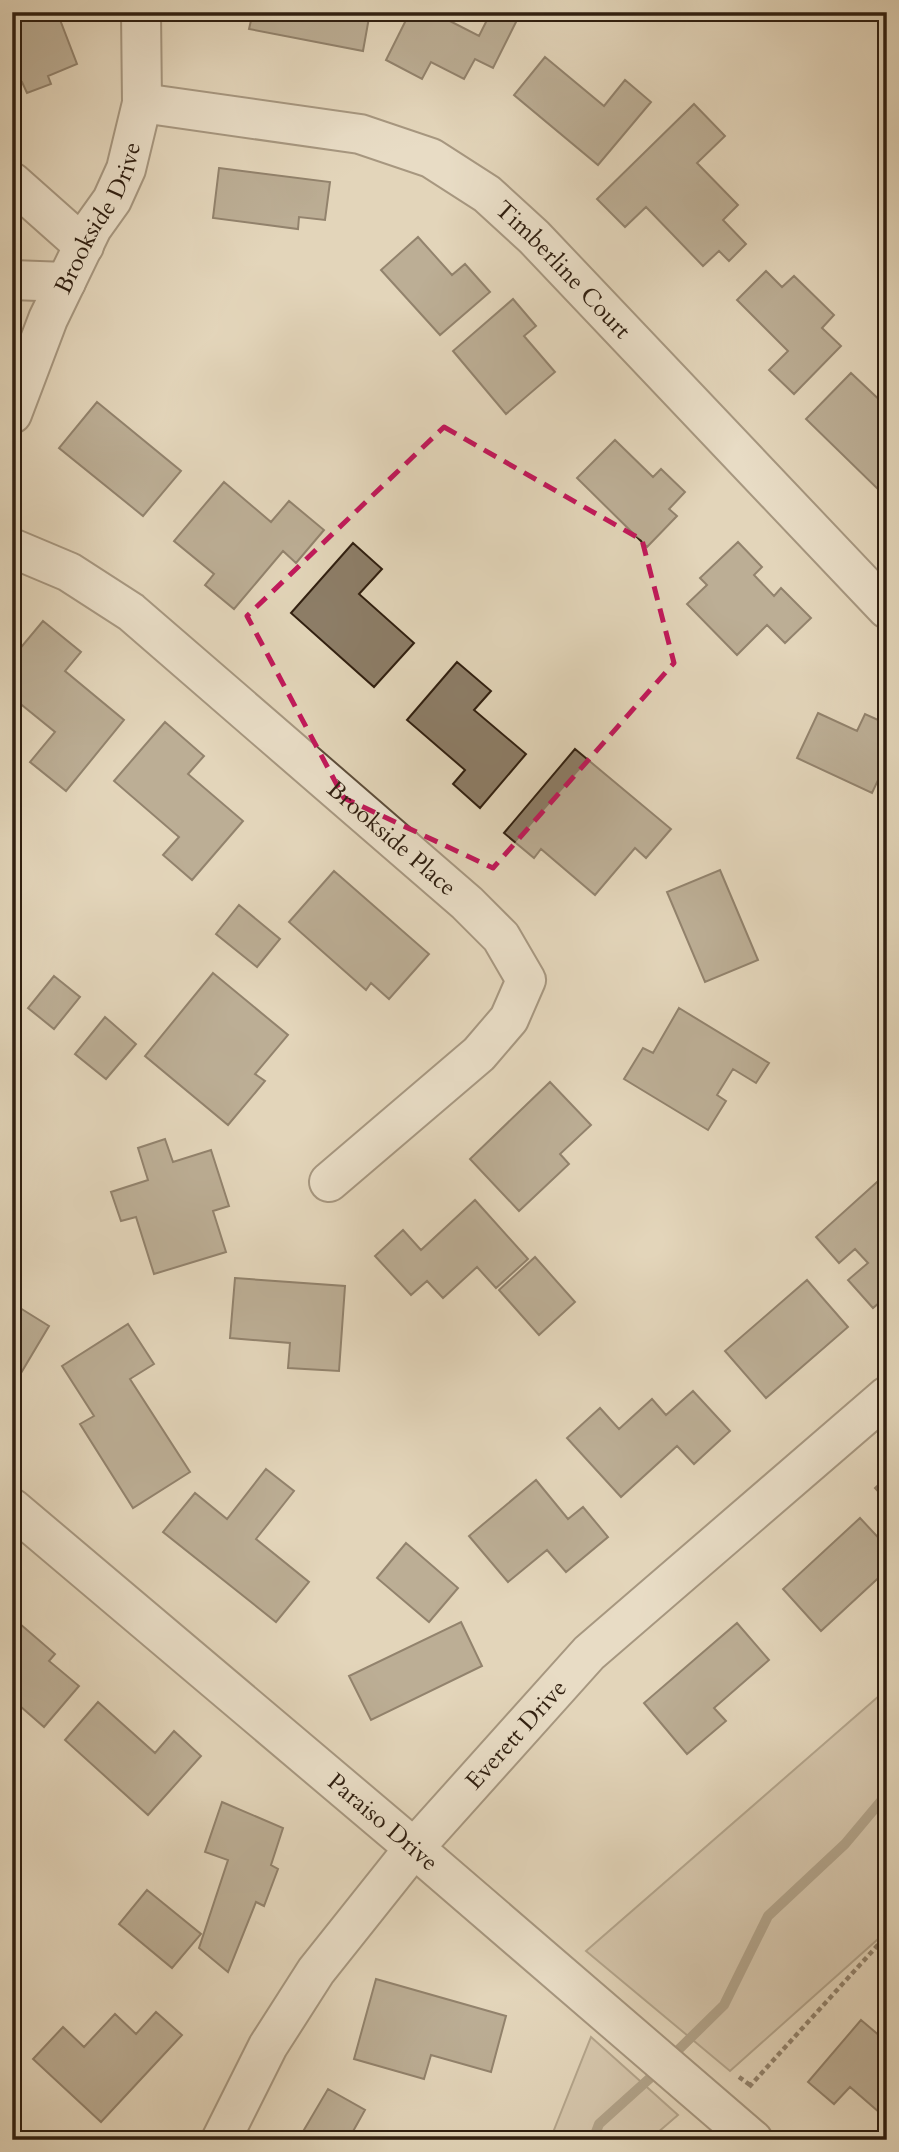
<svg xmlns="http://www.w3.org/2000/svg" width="899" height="2152" font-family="Cardo,serif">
<rect width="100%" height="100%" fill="#e3d6ba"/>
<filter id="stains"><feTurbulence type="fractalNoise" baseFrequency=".00286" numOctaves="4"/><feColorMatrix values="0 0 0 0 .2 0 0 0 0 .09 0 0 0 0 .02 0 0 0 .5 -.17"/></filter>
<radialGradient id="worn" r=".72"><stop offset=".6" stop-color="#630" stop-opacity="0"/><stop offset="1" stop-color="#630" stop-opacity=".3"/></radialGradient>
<path fill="#c5b79d" stroke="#7a6b56" stroke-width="2" d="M 887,1689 L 887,1931 L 730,2071 L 586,1951 Z
M 591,2037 L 678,2115 L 649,2140 L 550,2140 Z"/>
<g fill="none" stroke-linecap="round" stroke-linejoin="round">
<path stroke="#776853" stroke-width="10" d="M 669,2059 L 724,2005 L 768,1916 L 845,1844 L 887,1794
M 593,2140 L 599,2124 L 659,2070"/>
</g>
<path fill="#8d7e68" stroke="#301f10" stroke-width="2" d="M 12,12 L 57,12 L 77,64 L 48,76 L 51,84 L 27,93 L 22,82 L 12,86 Z
M 253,12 L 370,12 L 363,51 L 249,29 Z
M 410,12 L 445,12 L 442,17 L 479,36 L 491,12 L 521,12 L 493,68 L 475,59 L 464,79 L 431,62 L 422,79 L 386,60 Z
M 545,57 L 604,106 L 625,80 L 651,102 L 598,165 L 514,95 Z
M 694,104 L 725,136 L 697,163 L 738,205 L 723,220 L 746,244 L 729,261 L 719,251 L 703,266 L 646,207 L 625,227 L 597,199 Z
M 219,168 L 330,182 L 325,220 L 299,217 L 298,229 L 213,218 Z
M 418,237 L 452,275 L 465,264 L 490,292 L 440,335 L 381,270 Z
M 766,271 L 782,287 L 794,276 L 834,315 L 822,328 L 841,346 L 794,394 L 769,370 L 788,351 L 737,300 Z
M 513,299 L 536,326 L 524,336 L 555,372 L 506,414 L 453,351 Z
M 851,373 L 887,407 L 887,498 L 806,419 Z
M 97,402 L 181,471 L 143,516 L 59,448 Z
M 615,440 L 653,477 L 661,469 L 685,492 L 669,509 L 677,516 L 647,547 L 577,478 Z
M 224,482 L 271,522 L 289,501 L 324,530 L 296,563 L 283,551 L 234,609 L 205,585 L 214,574 L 174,541 Z
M 738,542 L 762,567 L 754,575 L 774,596 L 781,588 L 811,618 L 785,643 L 767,625 L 737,655 L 687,604 L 707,585 L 700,578 Z
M 353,543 L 382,569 L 359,594 L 414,643 L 374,687 L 291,613 Z
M 43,621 L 81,652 L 65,671 L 124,720 L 66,791 L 30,762 L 55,732 L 12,697 L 12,658 Z
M 457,662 L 491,691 L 474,710 L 526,754 L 480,808 L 453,784 L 465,770 L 407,720 Z
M 818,713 L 857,731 L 865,714 L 887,724 L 887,761 L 872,793 L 797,758 Z
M 165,722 L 204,756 L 188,774 L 243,821 L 192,880 L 163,855 L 179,837 L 114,781 Z
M 575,749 L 671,829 L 646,858 L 635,848 L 595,895 L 541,849 L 534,858 L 504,833 Z
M 720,870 L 758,960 L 705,982 L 667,892 Z
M 334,871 L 429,954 L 389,999 L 371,983 L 366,990 L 289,922 Z
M 239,905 L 280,939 L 257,967 L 216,934 Z
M 213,973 L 288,1035 L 255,1074 L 265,1081 L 228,1125 L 145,1056 Z
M 54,976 L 80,997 L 54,1029 L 28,1008 Z
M 679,1008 L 769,1063 L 756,1083 L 733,1069 L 717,1095 L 726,1101 L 708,1130 L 624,1079 L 643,1048 L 653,1053 Z
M 105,1017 L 136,1044 L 106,1079 L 75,1054 Z
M 550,1082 L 591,1125 L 560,1154 L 569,1164 L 519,1211 L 470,1159 Z
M 165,1139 L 173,1162 L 211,1150 L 229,1206 L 213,1211 L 226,1252 L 154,1274 L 136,1217 L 121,1221 L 111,1192 L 148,1180 L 138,1148 Z
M 887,1173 L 887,1296 L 873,1308 L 848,1280 L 868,1263 L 855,1249 L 839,1263 L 816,1237 Z
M 475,1200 L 528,1259 L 496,1288 L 477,1267 L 443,1298 L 427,1281 L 411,1295 L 375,1256 L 403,1230 L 421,1250 Z
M 535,1257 L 575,1302 L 539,1335 L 499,1290 Z
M 235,1278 L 345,1286 L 339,1371 L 288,1368 L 290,1343 L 230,1338 Z
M 807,1280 L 848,1327 L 766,1398 L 725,1351 Z
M 12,1303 L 49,1326 L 21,1373 L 12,1367 Z
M 128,1324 L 154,1364 L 130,1379 L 190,1472 L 133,1508 L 80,1424 L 94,1416 L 62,1366 Z
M 693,1391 L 730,1431 L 694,1464 L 677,1446 L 621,1497 L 567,1438 L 600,1408 L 619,1429 L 652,1399 L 666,1415 Z
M 266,1469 L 294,1491 L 256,1539 L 309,1582 L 276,1622 L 163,1532 L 195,1493 L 227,1519 Z
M 887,1477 L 887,1501 L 875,1488 Z
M 536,1480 L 568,1519 L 583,1507 L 608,1537 L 566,1572 L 547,1550 L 508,1582 L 469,1536 Z
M 860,1518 L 887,1547 L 887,1570 L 821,1631 L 783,1589 Z
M 406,1543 L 458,1588 L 429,1622 L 377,1578 Z
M 12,1617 L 55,1654 L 49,1661 L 79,1686 L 44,1727 L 12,1699 Z
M 461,1622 L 482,1666 L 371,1720 L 349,1676 Z
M 737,1623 L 769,1660 L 714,1708 L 726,1721 L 687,1754 L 644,1703 Z
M 98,1702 L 155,1753 L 174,1731 L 201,1756 L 148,1815 L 65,1740 Z
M 222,1802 L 283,1828 L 271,1865 L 278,1869 L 264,1906 L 256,1902 L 228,1972 L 199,1948 L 228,1860 L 205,1852 Z
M 147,1890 L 201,1934 L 172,1968 L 119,1924 Z
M 376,1979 L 506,2016 L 491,2072 L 431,2055 L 424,2079 L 354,2059 Z
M 156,2012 L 182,2035 L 101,2122 L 33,2059 L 63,2027 L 84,2047 L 115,2014 L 136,2034 Z
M 861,2020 L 887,2042 L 887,2119 L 850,2087 L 834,2104 L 808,2082 Z
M 328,2089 L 365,2110 L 351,2135 L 359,2140 L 298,2140 Z
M 12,2127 L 26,2140 L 12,2140 Z"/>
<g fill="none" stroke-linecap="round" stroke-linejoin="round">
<defs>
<g id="minor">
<path id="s1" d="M 142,103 L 360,134 L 431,158 L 487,194 L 534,237 L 887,609"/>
<path d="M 12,182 L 84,246"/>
<path d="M 12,280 L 66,282"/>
<path id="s2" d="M 12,414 L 48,319 L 92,228 L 112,200 L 126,169 L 142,103 L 141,12"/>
<path id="s3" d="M 12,548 L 69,572 L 131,612 L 467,903 L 501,937 L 526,980 L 509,1019 L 479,1054 L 329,1182"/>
<path id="s4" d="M 12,1508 L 414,1848 L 753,2140"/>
<path id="s5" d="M 221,2140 L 268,2046 L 316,1971 L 414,1848 L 589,1653 L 887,1396"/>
</g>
</defs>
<use href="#minor" stroke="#5d4d3a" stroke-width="42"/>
<path stroke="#301f10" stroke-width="4.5" stroke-dasharray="5 3.5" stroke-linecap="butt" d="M 739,2077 L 750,2085
M 749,2087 L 887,1935"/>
<use href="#minor" stroke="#ede4d2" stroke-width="38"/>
</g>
<path d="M0 0H899V2152H0ZM 444,427 L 642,540 L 674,663 L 493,868 L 344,798 L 247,616 Z" fill="#e3d6ba" fill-opacity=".55" fill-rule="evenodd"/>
<path fill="none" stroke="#c2185b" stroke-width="5" stroke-dasharray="14 9" stroke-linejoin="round" d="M 444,427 L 642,540 L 674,663 L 493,868 L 344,798 L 247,616 Z"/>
<g text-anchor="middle" stroke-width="7" stroke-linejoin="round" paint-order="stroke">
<g font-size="24" fill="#301f10" stroke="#ede4d2">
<text dy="8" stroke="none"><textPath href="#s2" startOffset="215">Brookside Drive</textPath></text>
<text dy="8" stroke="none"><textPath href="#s1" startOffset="469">Timberline Court</textPath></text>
<text dy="8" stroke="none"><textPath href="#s3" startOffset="481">Brookside Place</textPath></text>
<text dy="8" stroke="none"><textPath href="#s5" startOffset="504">Everett Drive</textPath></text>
<text dy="8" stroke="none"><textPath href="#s4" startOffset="486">Paraiso Drive</textPath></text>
</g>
</g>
<rect width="899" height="2152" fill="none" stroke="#e3d6ba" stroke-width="42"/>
<rect x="14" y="14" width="871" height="2124" fill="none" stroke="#301f10" stroke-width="3.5"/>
<rect x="21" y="21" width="857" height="2110" fill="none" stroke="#301f10" stroke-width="2"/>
<rect width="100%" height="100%" filter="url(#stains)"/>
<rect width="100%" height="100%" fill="url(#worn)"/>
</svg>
